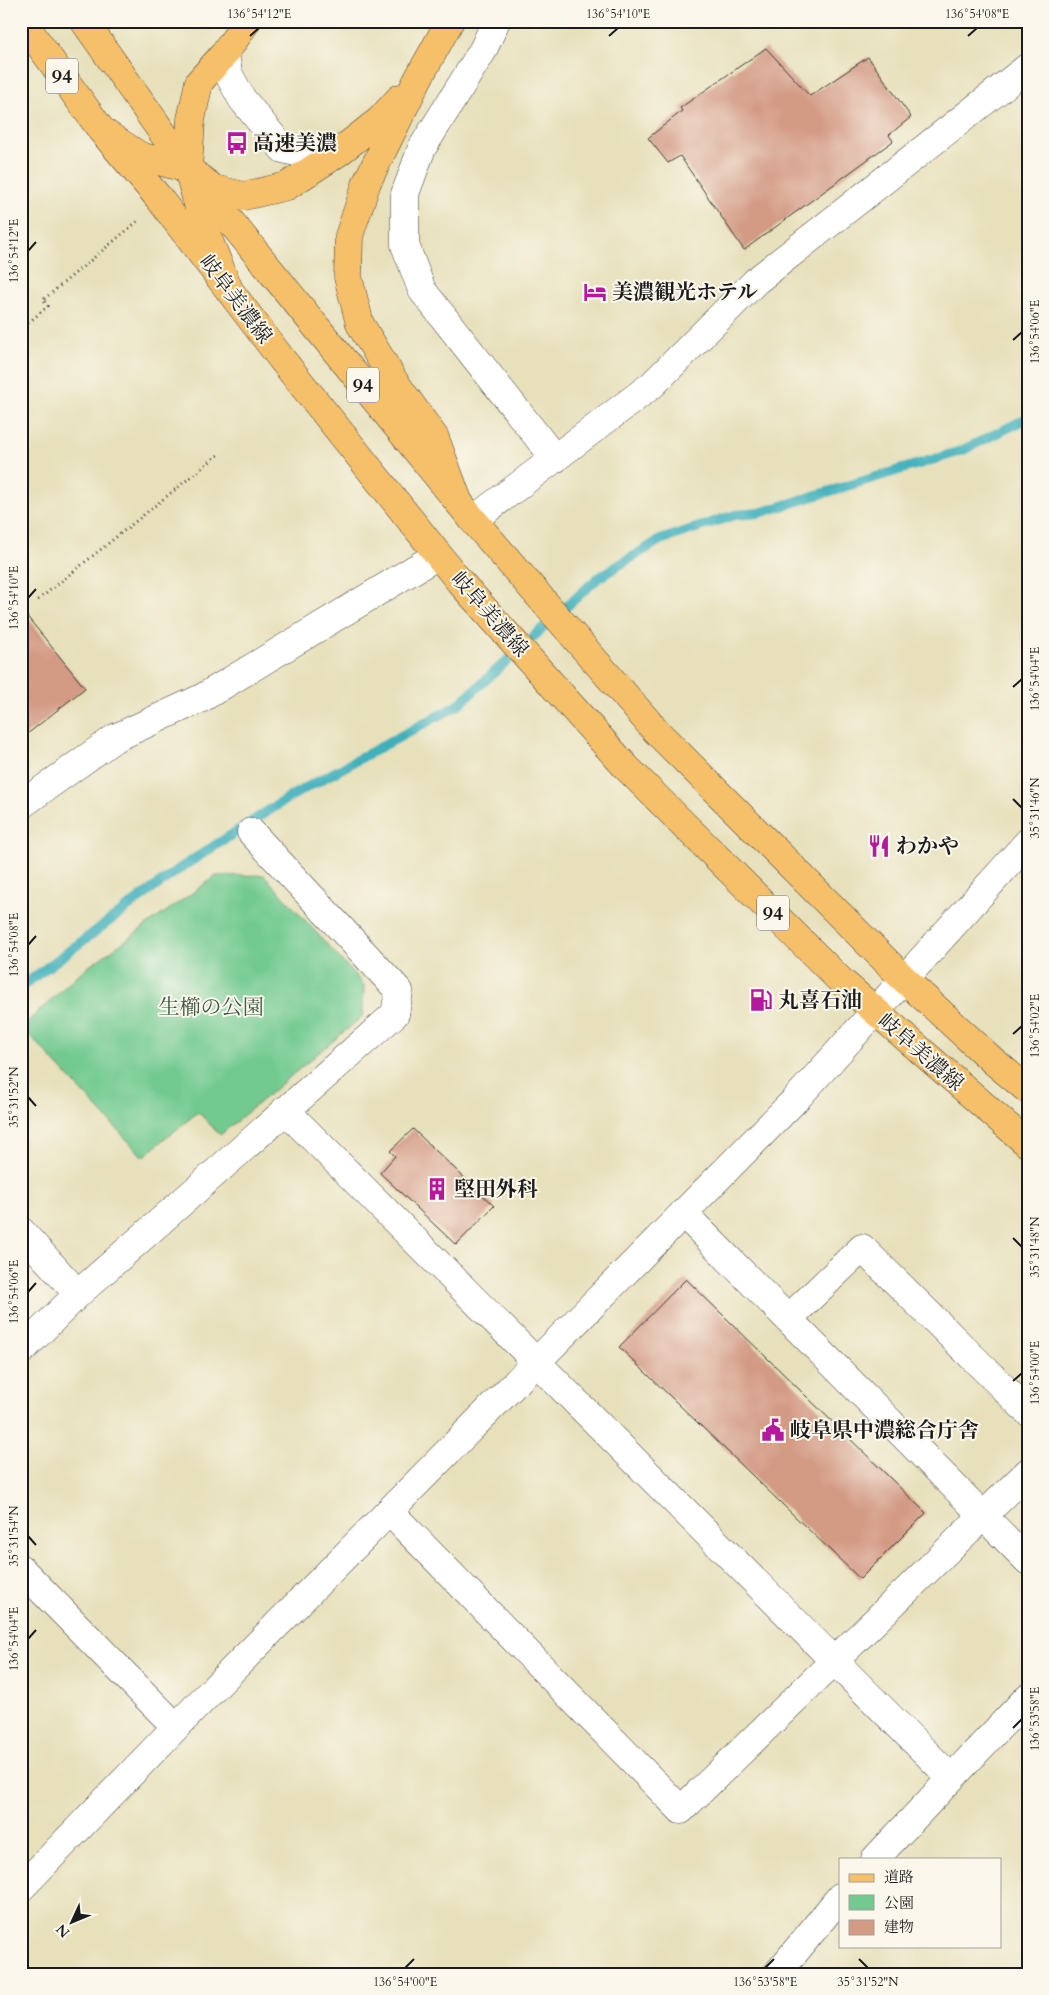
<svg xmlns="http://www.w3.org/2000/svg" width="1049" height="1995" font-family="Cardo,'Noto Serif JP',serif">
<rect width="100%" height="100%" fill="#fbf7ec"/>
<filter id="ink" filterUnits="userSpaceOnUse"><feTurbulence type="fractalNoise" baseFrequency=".02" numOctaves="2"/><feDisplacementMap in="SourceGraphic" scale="10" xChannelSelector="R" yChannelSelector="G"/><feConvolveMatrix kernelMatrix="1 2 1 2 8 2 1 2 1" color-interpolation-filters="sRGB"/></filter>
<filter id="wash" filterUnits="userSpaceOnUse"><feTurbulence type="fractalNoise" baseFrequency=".0096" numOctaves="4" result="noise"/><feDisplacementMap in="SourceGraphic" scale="20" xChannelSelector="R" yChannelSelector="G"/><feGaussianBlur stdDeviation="1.12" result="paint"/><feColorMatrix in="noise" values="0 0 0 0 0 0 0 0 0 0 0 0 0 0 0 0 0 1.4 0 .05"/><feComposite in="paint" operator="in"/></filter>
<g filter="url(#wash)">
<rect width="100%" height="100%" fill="#e7e0bb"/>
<path fill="#72ca90" stroke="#477356" d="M 264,875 L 364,985 L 363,1016 L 220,1135 L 198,1112 L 143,1157 L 22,1027 L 81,972 L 216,876 Z"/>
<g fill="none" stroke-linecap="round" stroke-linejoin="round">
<path stroke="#40b0bb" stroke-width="10" d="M 21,987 L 179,869 L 291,796 L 458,705 L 598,578 L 660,540 L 735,515 L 759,513 L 961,451 L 1028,418"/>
</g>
<g id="blocks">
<path fill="#d39a84" d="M 766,48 L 810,96 L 868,57 L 911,117 L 889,135 L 893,141 L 744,250 L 680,156 L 668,163 L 648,138 L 682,111 L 680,108 Z
M 21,609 L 85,688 L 21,739 Z
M 413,1129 L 494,1206 L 456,1245 L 380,1173 L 395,1156 L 390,1151 Z
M 686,1279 L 926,1513 L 860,1579 L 619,1347 Z"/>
</g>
</g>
<g filter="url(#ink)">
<use href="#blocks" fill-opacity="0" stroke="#3a3934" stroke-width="1"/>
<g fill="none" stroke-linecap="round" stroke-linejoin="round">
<defs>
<path id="minor" d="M 496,21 L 483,50 L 422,148 L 405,194 L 405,245 L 422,290 L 555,459
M 225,53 L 228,73 L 242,99 L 283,149 L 327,160
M 473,520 L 652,385 L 756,281 L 1028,67
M 21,805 L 115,738 L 202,698 L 438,555
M 285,1110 L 950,1777
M 683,1213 L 1028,1561
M 21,1231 L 78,1294
M 788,1319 L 862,1248 L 1028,1412
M 21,1351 L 78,1294 L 395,1014 L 399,991 L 251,832
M 389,1511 L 681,1810 L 1028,1472
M 21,1569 L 176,1727
M 875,1859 L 1028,1697
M 21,1888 L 176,1727 L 796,1099 L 1028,842
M 777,1974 L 840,1897"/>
<path id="major" d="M 22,21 L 102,131 L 158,197 L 284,362 L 460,582 L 626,767 L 841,981 L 1028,1144
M 84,21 L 188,169 L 473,520 L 656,731 L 904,979 L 992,1060 L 1028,1090"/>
<path id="highway" d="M 450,21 L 418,79 L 367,182 L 349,236 L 348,277 L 360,324 L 394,381 L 435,438 L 459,503
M 102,131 L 140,156 L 188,169 L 214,189 L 244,196 L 287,186 L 339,152 L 380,120 L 400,98
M 228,287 L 207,236 L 188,169 L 191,120 L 199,82 L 225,53 L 247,21"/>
</defs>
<use href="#minor" stroke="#3a3934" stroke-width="29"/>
<use href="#major" stroke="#3a3934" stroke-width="29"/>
<use href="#highway" stroke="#3a3934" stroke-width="29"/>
<path stroke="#3a3934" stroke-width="3" stroke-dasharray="1 4" stroke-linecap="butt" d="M 21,329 L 48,306 L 43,300 L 138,221
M 38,600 L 218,455"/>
<use href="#minor" stroke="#fff" stroke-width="28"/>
<use href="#major" stroke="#f6c06b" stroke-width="28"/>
<use href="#highway" stroke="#f6c06b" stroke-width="28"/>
</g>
</g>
<path fill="none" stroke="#1c1c1c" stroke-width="2" d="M 250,36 L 259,28M 609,36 L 618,28M 968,36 L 977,28M 28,251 L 36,242M 1013,340 L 1022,332M 28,598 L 36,589M 1013,687 L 1022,679M 1013,799 L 1022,808M 28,945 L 36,936M 1013,1034 L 1022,1026M 28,1097 L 36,1106M 1013,1238 L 1022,1247M 28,1292 L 36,1283M 1013,1381 L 1022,1373M 28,1536 L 36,1545M 28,1639 L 36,1630M 1013,1728 L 1022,1719M 859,1959 L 868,1968M 405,1968 L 414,1959M 765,1968 L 774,1959"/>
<defs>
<symbol id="bus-bare" viewBox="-9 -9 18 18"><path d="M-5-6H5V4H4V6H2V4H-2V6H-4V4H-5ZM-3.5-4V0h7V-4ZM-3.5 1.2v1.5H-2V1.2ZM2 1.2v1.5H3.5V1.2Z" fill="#b5179e" stroke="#fbf7ec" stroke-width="2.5" paint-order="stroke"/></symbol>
<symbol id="hotel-bare" viewBox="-9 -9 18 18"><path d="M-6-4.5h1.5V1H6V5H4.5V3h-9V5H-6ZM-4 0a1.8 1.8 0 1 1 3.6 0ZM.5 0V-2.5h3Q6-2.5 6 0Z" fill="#b5179e" stroke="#fbf7ec" stroke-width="2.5" paint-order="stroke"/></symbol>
<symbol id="restaurant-bare" viewBox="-9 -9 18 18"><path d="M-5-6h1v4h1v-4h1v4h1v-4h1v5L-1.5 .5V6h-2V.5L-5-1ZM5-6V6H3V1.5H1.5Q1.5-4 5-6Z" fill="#b5179e" stroke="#fbf7ec" stroke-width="2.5" paint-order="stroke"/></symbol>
<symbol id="fuel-bare" viewBox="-9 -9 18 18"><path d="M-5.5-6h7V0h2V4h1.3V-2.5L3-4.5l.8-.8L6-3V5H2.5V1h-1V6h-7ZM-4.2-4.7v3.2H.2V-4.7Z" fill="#b5179e" stroke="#fbf7ec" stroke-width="2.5" paint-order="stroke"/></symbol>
<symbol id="building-bare" viewBox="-9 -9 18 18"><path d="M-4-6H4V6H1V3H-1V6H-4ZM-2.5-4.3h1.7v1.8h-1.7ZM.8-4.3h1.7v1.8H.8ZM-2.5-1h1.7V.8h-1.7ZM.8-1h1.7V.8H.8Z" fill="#b5179e" stroke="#fbf7ec" stroke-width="2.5" paint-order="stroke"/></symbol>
<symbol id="civic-bare" viewBox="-9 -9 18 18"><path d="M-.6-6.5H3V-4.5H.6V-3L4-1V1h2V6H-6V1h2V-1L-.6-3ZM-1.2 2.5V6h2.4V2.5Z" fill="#b5179e" stroke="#fbf7ec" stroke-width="2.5" paint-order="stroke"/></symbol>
</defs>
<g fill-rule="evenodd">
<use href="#bus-bare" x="221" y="127" width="32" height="32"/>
<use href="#hotel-bare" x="579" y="276" width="32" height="32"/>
<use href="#restaurant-bare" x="863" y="830" width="32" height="32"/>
<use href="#fuel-bare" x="745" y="984" width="32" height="32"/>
<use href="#building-bare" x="421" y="1173" width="32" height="32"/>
<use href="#civic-bare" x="757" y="1414" width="32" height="32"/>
</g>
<g text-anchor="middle" stroke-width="4" stroke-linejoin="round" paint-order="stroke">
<g fill="#fbf7ec" stroke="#5f5e5a" stroke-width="1">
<rect x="46" y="58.5" width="32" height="35" rx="4"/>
<rect x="347" y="367.5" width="32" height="35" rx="4"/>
<rect x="757" y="895.5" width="32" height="35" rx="4"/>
</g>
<g font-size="20" font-weight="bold" fill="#1c1c1c">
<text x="62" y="83">94</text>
<text x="363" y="392">94</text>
<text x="773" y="920">94</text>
</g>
<g font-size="21" font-weight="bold" fill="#1c1c1c" stroke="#fbf7ec" text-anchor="start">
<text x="253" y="150">高速美濃</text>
<text x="612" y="299">美濃観光ホテル</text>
<text x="896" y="853">わかや</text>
<text x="778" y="1007">丸喜石油</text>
<text x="454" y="1196">堅田外科</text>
<text x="790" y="1437">岐阜県中濃総合庁舎</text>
</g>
<g font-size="21" fill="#1c1c1c" stroke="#fbf7ec">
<text transform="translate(236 299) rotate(53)" y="7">岐阜美濃線</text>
<text transform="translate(490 614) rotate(49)" y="7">岐阜美濃線</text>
<text transform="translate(921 1052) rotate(41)" y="7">岐阜美濃線</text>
</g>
<g font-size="21" fill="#3a5945" stroke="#fbf7ec">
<text x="211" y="1014">生櫛の公園</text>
</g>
</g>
<rect width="1049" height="1995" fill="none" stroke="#fbf7ec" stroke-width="55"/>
<rect x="839" y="1858" width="162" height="90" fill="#fbf7ec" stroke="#a29f99"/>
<rect x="849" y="1874" width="25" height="8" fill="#f6c06b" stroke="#a29f99"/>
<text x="884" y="1882" font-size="15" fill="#1c1c1c">道路</text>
<rect x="849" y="1895" width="25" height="15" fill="#72ca90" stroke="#a29f99"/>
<text x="884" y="1908" font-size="15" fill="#1c1c1c">公園</text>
<rect x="849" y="1920" width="25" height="15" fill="#d39a84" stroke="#a29f99"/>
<text x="884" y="1932" font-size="15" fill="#1c1c1c">建物</text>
<g transform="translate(72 1922) rotate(226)" stroke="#fbf7ec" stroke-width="4" paint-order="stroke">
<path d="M0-4L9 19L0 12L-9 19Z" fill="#1c1c1c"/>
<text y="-8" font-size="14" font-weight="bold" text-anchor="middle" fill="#1c1c1c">N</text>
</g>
<rect x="28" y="28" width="994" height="1940" fill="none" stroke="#1c1c1c" stroke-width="2"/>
<g font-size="12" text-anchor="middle" fill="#1c1c1c">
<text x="259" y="18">136°54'12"E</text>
<text x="618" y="18">136°54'10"E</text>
<text x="977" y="18">136°54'08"E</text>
<text transform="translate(14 251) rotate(-90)" y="4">136°54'12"E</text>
<text transform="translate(1035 332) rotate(-90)" y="4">136°54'06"E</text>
<text transform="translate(14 598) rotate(-90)" y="4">136°54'10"E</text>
<text transform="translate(1035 679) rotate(-90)" y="4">136°54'04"E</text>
<text transform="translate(1035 808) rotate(-90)" y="4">35°31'46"N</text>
<text transform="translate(14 945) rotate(-90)" y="4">136°54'08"E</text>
<text transform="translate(1035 1026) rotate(-90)" y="4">136°54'02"E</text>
<text transform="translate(14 1097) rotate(-90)" y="4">35°31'52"N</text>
<text transform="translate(1035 1247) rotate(-90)" y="4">35°31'48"N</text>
<text transform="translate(14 1292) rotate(-90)" y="4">136°54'06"E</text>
<text transform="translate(1035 1373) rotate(-90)" y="4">136°54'00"E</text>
<text transform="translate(14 1536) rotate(-90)" y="4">35°31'54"N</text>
<text transform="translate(14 1639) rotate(-90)" y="4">136°54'04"E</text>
<text transform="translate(1035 1719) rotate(-90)" y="4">136°53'58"E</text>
<text x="405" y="1986">136°54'00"E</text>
<text x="765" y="1986">136°53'58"E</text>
<text x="868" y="1986">35°31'52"N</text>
</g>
</svg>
